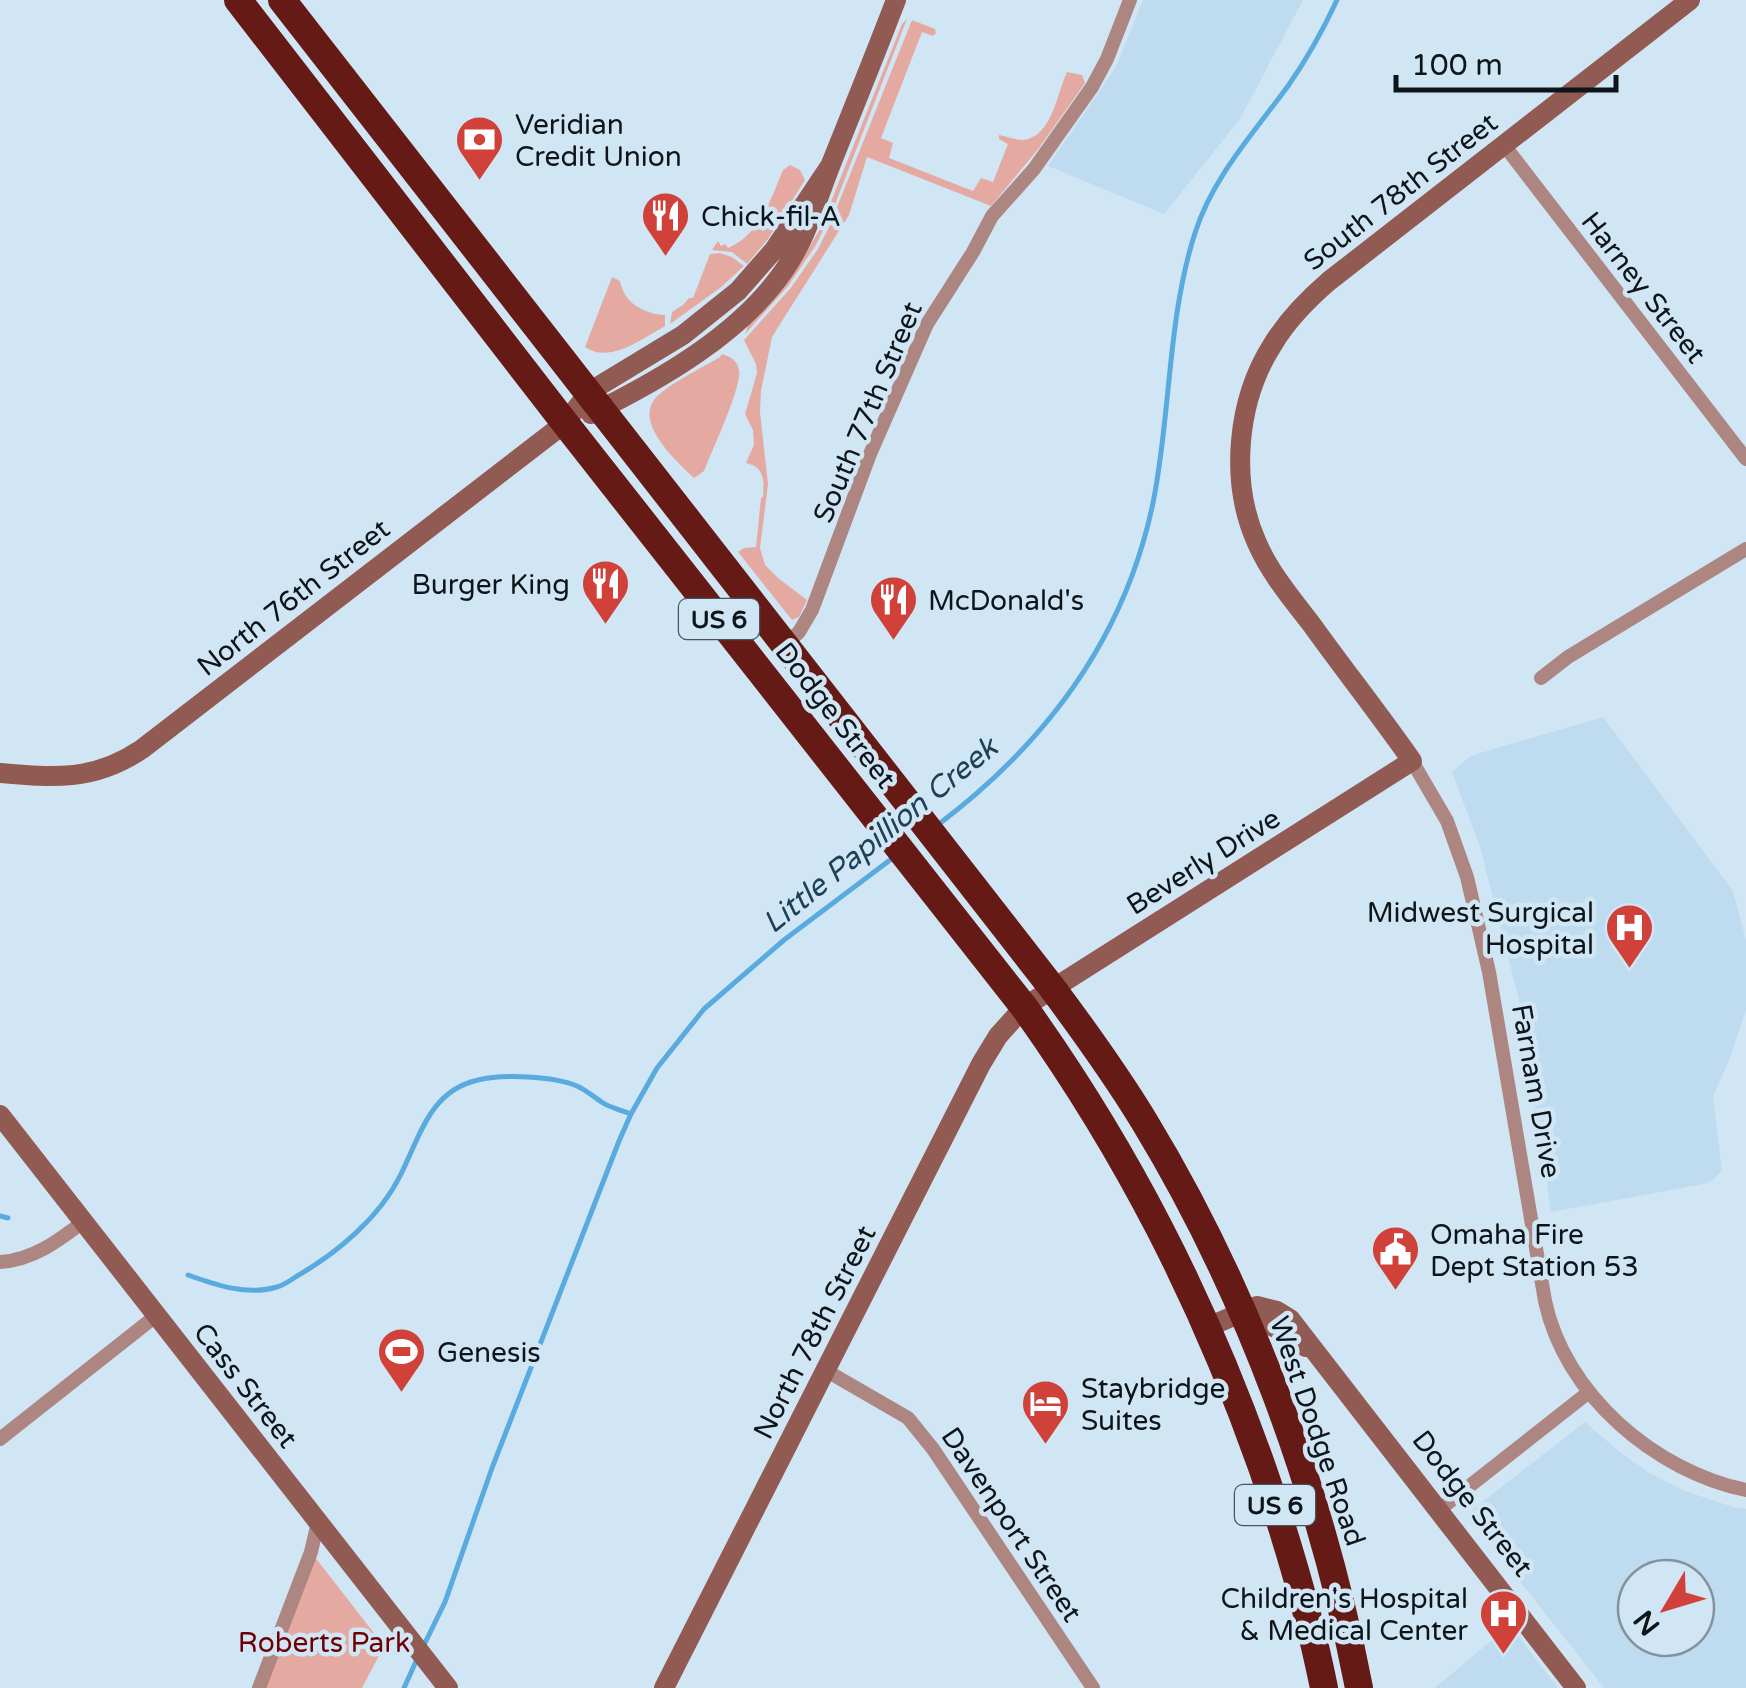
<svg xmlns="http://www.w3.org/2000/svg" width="1746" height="1688" font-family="'Varela Round',sans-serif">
<rect width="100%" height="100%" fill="#d1e6f5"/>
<path fill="#bfdbef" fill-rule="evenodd" d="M 1143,0 L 1303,0 L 1240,119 L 1164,214 L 1048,166 L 1116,67 Z
M 1603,717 L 1733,891 L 1746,940 L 1746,1010 L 1728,1063 L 1713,1096 L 1722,1171 L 1709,1183 L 1551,1212 L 1519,1000 L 1480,847 L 1452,772 L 1470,756 Z
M 1585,1422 L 1616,1449 L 1648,1472 L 1685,1491 L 1733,1507 L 1746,1509 L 1746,1688 L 1604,1688 L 1467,1514 ZM 1636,1578 L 1696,1578 L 1696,1638 L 1636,1638 Z
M 1510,1625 L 1558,1688 L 1435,1688 Z"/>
<path fill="#e4aaa2" d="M 907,19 L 832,212 L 816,245 L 788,286 L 745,334 L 748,325 L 797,268 L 820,229 L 902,24 Z
M 912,20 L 935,29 L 936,33 L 933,36 L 922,32 L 881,138 L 893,143 L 889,158 L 973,191 L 981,178 L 993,182 L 1008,144 L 999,139 L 999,135 C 1006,136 1015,140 1023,140 C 1052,137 1057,93 1067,72 L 1082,75 L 1085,83 L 1039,148 L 991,206 L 867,157 L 849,215 L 772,337 L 761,391 L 760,412 L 768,484 L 760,548 L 765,565 L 778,578 L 807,600 L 799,617 L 792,620 L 738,552 L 744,548 L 756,547 L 761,498 L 763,497 C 764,481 765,467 746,463 L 754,445 L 753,430 L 745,414 L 757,373 L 756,364 L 744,340 L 790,289 L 818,249 L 829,227 Z
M 790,165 L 800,170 L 805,180 L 768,239 L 747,264 L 732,252 L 712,250 L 718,241 L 721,246 L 725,244 L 728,248 C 760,234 770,201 783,170 Z
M 720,253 L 732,257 L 744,266 L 720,288 L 670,324 L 672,312 L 683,305 L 689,298 L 693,298 L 710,254 Z
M 612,277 L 620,281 C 624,303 644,314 665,315 L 665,326 C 642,339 610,364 585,347 Z
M 722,354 C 731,357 737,360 739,370 C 743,384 711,453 704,471 L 694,478 C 677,462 636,425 654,400 C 663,387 705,366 720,357 Z
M 311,1552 L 384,1646 L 362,1688 L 259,1688 Z"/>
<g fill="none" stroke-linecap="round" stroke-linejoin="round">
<path stroke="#59aade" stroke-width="5" d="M 939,824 C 1047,742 1125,637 1153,503 C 1171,414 1167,320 1195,233 C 1212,178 1255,131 1288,86 C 1307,59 1323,30 1337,0
M 0,1216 L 8,1218
M 188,1275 C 216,1285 247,1296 277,1287 C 284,1285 291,1280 297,1276 C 337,1253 379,1218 400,1176 C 420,1137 429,1091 478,1080 C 503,1074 553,1076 577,1086 C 586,1090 594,1097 603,1103 C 611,1108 621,1110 631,1114
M 423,1647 L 445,1602 L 492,1468 L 619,1141 L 631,1114 L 657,1068 L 704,1009 L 784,940 L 894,857
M 404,1688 L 418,1657"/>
<path stroke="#ae8681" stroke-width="14" d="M 1504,145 L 1746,459
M 785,645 L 799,632 L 812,610 L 870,454 L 927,324 L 973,252 L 992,216 L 1034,169 L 1092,87 L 1107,59 L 1130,0
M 1541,678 L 1568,657 L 1746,549
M 1412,761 L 1447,821 L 1467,877 L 1489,972 L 1545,1301 C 1565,1395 1655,1471 1746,1490
M 0,1262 C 33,1260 58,1241 83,1222
M 825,1370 L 908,1418 L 933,1449 L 1093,1688
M 0,1439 L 157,1315
M 1439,1510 L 1589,1392
M 259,1688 L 311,1552 L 318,1522"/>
<path stroke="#915a53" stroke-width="20" d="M 591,414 C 660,380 741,334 785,269 C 807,237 817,199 831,164 C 853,109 875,55 896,0
M 0,773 C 55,778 95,781 142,749 L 565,423 L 589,392 L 683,335 L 738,291 L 774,250 L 830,166
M 0,1115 L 448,1688
M 1242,1314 L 1278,1329 L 1306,1347
M 1208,1327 L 1257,1306 L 1277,1311 L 1290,1319 L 1576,1688
M 664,1688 L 981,1064 L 998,1036 L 1024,1007 L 1412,761 C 1380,715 1345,671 1312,625 C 1292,599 1270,573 1257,543 C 1229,481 1237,400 1273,344 C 1288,319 1307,300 1329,281 L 1690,0"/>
<path stroke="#661a16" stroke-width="28" d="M 238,0 L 565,423 L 1024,1007 C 1127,1151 1203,1300 1262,1467 C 1287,1539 1309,1613 1324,1688
M 282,0 L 1053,989 C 1085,1032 1116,1075 1144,1121 C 1248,1292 1321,1492 1359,1688"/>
</g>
<defs>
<symbol id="bank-pin" viewBox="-11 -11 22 30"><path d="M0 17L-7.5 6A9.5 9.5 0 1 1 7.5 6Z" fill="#cf4139" stroke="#d1e6f5"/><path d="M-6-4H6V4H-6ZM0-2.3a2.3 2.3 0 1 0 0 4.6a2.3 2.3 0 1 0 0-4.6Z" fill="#fff"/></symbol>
<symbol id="restaurant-pin" viewBox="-11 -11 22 30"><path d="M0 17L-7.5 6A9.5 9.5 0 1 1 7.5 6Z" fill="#cf4139" stroke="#d1e6f5"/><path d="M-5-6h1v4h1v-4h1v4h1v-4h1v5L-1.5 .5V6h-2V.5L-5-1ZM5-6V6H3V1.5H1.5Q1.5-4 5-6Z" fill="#fff"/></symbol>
<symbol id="hospital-pin" viewBox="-11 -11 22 30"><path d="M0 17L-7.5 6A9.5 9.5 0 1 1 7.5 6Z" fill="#cf4139" stroke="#d1e6f5"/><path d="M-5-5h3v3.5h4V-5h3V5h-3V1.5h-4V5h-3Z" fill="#fff"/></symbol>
<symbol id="civic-pin" viewBox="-11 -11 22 30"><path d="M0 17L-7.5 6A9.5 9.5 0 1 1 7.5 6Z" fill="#cf4139" stroke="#d1e6f5"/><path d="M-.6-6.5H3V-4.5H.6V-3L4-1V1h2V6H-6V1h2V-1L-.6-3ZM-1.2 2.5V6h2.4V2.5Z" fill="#fff"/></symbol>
<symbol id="stadium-pin" viewBox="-11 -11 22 30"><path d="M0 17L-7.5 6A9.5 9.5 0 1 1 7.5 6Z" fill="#cf4139" stroke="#d1e6f5"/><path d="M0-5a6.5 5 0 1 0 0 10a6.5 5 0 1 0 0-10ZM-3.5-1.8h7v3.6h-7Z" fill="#fff"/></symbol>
<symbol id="hotel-pin" viewBox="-11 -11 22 30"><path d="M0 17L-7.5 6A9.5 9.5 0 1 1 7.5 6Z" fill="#cf4139" stroke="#d1e6f5"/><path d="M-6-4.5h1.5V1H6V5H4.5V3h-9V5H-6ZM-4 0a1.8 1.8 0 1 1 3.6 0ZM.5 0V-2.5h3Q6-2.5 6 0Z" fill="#fff"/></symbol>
</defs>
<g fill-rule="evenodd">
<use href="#bank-pin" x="452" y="112" width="55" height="75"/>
<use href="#restaurant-pin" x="638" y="188" width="55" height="75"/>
<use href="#restaurant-pin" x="578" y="556" width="55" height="75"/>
<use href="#restaurant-pin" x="866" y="572" width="55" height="75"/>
<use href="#hospital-pin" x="1602" y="900" width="55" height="75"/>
<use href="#civic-pin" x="1368" y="1222" width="55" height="75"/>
<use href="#stadium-pin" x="374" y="1324" width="55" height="75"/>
<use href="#hotel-pin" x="1018" y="1376" width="55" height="75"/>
<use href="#hospital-pin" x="1476" y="1586" width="55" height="75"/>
</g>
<g text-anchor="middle" stroke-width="9" stroke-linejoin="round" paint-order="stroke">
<g fill="#d1e6f5" stroke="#48545c" stroke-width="2.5">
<rect x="679" y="599" width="80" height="40" rx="8"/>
<rect x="1235" y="1485" width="80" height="40" rx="8"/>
</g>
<g font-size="25" font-weight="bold" fill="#0e151a">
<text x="719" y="628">US 6</text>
<text x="1275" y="1514">US 6</text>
</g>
<g font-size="28" fill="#0e151a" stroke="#d1e6f5" text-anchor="start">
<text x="515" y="134">Veridian<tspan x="515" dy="32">Credit Union</tspan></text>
<text x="701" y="226">Chick-fil-A</text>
<text x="570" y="594" text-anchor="end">Burger King</text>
<text x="928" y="610">McDonald's</text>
<text x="1594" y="922" text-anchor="end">Midwest Surgical<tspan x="1594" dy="32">Hospital</tspan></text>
<text x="1430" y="1244">Omaha Fire<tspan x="1430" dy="32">Dept Station 53</tspan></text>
<text x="437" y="1362">Genesis</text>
<text x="1081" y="1398">Staybridge<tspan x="1081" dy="32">Suites</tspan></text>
<text x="1468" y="1608" text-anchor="end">Children's Hospital<tspan x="1468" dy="32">&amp; Medical Center</tspan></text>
</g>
<g font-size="28" fill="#0e151a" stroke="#d1e6f5">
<text transform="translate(1400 191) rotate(-38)" y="10">South 78th Street</text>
<text transform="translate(1644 287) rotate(52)" y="10">Harney Street</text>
<text transform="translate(867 412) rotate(-67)" y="10">South 77th Street</text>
<text transform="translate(293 597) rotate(-38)" y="10">North 76th Street</text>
<text transform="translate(836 715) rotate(52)" y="10">Dodge Street</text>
<text transform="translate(1203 861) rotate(-32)" y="10">Beverly Drive</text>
<text transform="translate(1537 1091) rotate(80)" y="10">Farnam Drive</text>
<text transform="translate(814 1332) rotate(-63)" y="10">North 78th Street</text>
<text transform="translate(246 1385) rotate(52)" y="10">Cass Street</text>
<text transform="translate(1318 1431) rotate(71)" y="10">West Dodge Road</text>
<text transform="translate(1473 1503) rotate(52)" y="10">Dodge Street</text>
<text transform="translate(1012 1524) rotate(56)" y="10">Davenport Street</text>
</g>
<g font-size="28" fill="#6e0004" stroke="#d1e6f5">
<text x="324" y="1652">Roberts Park</text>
</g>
<g font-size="30" font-style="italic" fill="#1d4056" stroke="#d1e6f5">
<text transform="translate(880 835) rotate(-39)" y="10">Little Papillion Creek</text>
</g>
</g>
<g transform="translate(1666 1608) rotate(232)"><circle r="48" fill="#d1e6f5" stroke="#83929d" stroke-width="2.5"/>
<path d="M0-8L18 38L0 25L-18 38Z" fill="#cf4139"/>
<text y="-15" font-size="28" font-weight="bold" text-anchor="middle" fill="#0e151a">N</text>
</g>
<path d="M1396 75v15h220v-15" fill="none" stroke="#0e151a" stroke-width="5"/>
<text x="1411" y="75" font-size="30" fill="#0e151a" stroke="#d1e6f5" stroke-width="8" paint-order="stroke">100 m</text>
</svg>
